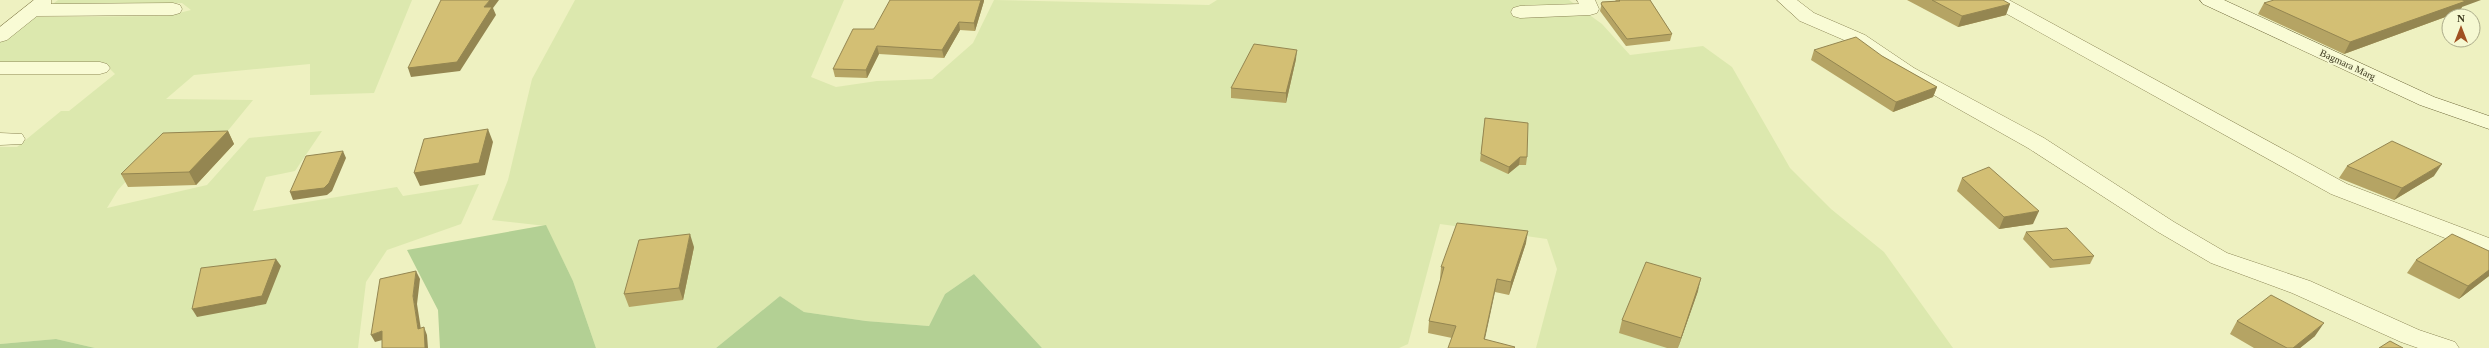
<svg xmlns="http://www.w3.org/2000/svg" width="2489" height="348" font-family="'Times New Roman',serif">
<rect width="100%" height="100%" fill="#eef1c1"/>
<path fill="#dce8ae" d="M 58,0 L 412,0 L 374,93 L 310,95 L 310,64 L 194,75 L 166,99 L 253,100 L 226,133 L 163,141 L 118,190 L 107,208 L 207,185 L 249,138 L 322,131 L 295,171 L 266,177 L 253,211 L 397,187 L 403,196 L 479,184 L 461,224 L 387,250 L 366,282 L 358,348 L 95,348 L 56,339 L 0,344 L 0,147 L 17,147 L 61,111 L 69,111 L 115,74 L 107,66 L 0,63 L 0,42 L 31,17 L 167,16 L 191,10 L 182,3 L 50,6 Z
M 575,0 L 844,0 L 811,77 L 836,87 L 877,81 L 932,79 L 973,43 L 994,0 L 1209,5 L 1217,0 L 1569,0 L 1602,24 L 1630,55 L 1703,46 L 1732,67 L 1790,168 L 1831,209 L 1884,252 L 1953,348 L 1536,348 L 1557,269 L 1547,239 L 1440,224 L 1408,344 L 1399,348 L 1042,348 L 974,274 L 945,294 L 929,326 L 866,321 L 804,312 L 780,296 L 716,348 L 596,348 L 573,281 L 546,226 L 492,220 L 508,180 L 532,79 Z"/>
<path fill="#b3d094" d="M 546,225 L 573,281 L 596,348 L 440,348 L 438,310 L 407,250 Z
M 974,274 L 1042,348 L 716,348 L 780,296 L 804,312 L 866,321 L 929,326 L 945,294 Z
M 56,339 L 95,348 L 0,348 L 0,344 Z"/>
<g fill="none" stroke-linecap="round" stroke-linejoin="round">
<defs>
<path id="street" d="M 34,0 L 51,0 L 51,4 L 173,3 L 180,5 L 182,9 L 180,13 L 173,15 L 37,16 L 7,40 L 0,42 L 0,27 Z
M 1577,0 L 1595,0 L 1599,9 L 1597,13 L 1590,15 L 1520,18 L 1513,16 L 1511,12 L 1513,8 L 1520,6 L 1579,4 Z
M 1777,0 L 1797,0 L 1814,13 L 1865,35 L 1914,68 L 2044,138 L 2174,222 L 2227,253 L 2310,281 L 2419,330 L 2455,342 L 2459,348 L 2418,348 L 2401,342 L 2292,293 L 2211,263 L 2158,232 L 2028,148 L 1900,76 L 1851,43 L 1800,21 Z
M 1986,0 L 2009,0 L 2347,184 L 2489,238 L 2489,255 L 2331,194 L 1989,4 Z
M 0,62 L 100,62 L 107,64 L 110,68 L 107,72 L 100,74 L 0,74 Z
M 0,133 L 22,134 L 25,139 L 22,144 L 0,145 Z"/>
<path id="secondary" d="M 2200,0 L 2224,0 L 2434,97 L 2489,116 L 2489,129 L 2420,105 L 2203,4 Z"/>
</defs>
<use href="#street" stroke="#8d8757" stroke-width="1"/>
<use href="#secondary" stroke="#6e683a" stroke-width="1"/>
<use href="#street" fill="#f9fbd5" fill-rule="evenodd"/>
<use href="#secondary" fill="#f9fbd5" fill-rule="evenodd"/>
</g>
<path fill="#b5a464" d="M 1616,0 L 1650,0 L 1672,34 L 1670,41 L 1626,46 L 1600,11 L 1602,2 L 1615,1 Z
M 1907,0 L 2003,0 L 2006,15 L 1958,27 Z
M 984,1 L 975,31 L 960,30 L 944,58 L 879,54 L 867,78 L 835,77 L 833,69 L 874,29 Z
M 2264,3 L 2462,7 L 2459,12 L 2344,54 L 2258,14 Z
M 1814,50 L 1882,56 L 1937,87 L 1933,97 L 1893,112 L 1811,60 Z
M 1296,59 L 1286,103 L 1231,98 L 1231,88 Z
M 1485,118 L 1527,157 L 1526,165 L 1519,165 L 1508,174 L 1480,161 Z
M 228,131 L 234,144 L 196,185 L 128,187 L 121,174 Z
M 2347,166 L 2434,176 L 2394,200 L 2339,178 Z
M 1962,178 L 2033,224 L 1999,229 L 1957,191 Z
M 2026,232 L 2094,256 L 2090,264 L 2050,268 L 2023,239 Z
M 1526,243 L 1509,295 L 1495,292 L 1452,338 L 1428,333 L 1429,321 L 1441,279 L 1440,279 L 1441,267 Z
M 694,247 L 683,300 L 629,307 L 624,294 Z
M 2489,251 L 2489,276 L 2459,299 L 2407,273 L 2416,260 Z
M 1698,291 L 1678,348 L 1667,348 L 1619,333 L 1622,320 Z
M 2237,321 L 2315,336 L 2300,348 L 2254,348 L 2230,334 Z"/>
<path fill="#948651" d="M 490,0 L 499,0 L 493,8 L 496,15 L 460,71 L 411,77 L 408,68 L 484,7 Z
M 981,0 L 984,0 L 984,1 L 975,31 L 974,23 Z
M 2461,0 L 2481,0 L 2462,7 L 2459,12 L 2344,54 L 2350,42 Z
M 2010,4 L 2006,15 L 1958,27 L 1962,16 Z
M 959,22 L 960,30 L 944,58 L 942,50 Z
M 877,46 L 879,54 L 867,78 L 866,70 Z
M 1297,50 L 1296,59 L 1286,103 L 1286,93 Z
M 1937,87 L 1933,97 L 1893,112 L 1896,102 Z
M 488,129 L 493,142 L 485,175 L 420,186 L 414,173 Z
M 228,131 L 234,144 L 196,185 L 189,172 Z
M 343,151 L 346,158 L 332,191 L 327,195 L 293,200 L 290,192 Z
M 1520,157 L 1519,165 L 1508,174 L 1509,167 Z
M 2442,164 L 2434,176 L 2394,200 L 2402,188 Z
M 2039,211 L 2033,224 L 1999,229 L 2004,217 Z
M 1528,231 L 1526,243 L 1509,295 L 1511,282 Z
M 690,234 L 694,247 L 683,300 L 679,288 Z
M 276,259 L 281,266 L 266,304 L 197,317 L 192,309 Z
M 2489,270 L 2489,276 L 2459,299 L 2468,286 Z
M 416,271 L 420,279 L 417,304 L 422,336 L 418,329 L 413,296 Z
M 1701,278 L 1698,291 L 1678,348 L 1681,338 Z
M 1497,279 L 1495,292 L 1483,348 L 1484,339 Z
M 2324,323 L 2315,336 L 2300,348 L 2293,348 Z
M 424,327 L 427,335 L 428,348 L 425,348 Z
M 382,331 L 386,339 L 375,342 L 371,335 Z"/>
<path fill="#d3bf74" stroke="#948651" d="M 441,0 L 490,0 L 484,7 L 492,7 L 457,62 L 408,68 Z
M 890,0 L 981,0 L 974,23 L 959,22 L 942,50 L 877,46 L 866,70 L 833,69 L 853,29 L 874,29 Z
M 1619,0 L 1650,0 L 1672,34 L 1627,39 L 1601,4 L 1602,2 L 1620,1 Z
M 1932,0 L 2003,0 L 2010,4 L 1962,16 Z
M 2274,0 L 2462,0 L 2466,1 L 2350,42 L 2264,3 Z
M 1856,37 L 1882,56 L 1937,87 L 1896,102 L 1814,50 Z
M 1254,44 L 1297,50 L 1286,93 L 1231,88 Z
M 1485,118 L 1528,123 L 1527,157 L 1520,157 L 1509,167 L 1481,154 Z
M 488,129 L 479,163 L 414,173 L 424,139 Z
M 228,131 L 189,172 L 121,174 L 163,133 Z
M 2392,141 L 2442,164 L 2402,188 L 2347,166 Z
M 343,151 L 329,183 L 324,188 L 290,192 L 306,156 Z
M 1989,167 L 2039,211 L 2004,217 L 1962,178 Z
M 1457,223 L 1528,231 L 1511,282 L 1497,279 L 1484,339 L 1515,347 L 1514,348 L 1448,348 L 1456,326 L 1429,321 L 1444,267 L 1441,267 Z
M 2067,228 L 2094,256 L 2053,260 L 2026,232 Z
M 690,234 L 679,288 L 624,294 L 639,240 Z
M 2452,234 L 2489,251 L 2489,270 L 2468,286 L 2416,260 Z
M 276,259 L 262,296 L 192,309 L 201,268 Z
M 1646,262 L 1701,278 L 1681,338 L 1622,320 Z
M 416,271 L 413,296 L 418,329 L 424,327 L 425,348 L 382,348 L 382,331 L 371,335 L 380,279 Z
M 2271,295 L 2324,323 L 2293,348 L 2287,348 L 2237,321 Z
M 2390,341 L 2403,348 L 2379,348 Z"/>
<g text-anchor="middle" stroke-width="3.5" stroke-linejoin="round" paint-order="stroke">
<g font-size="10" fill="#3b371d" stroke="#f5f8d2">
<text transform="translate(2348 64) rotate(25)" y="4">Bagmara Marg</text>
</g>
</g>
<g transform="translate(2461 28)"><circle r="19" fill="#f5f8d2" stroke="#abab8a"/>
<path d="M0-3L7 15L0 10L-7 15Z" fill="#a05022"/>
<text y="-6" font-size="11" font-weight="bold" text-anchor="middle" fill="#3b371d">N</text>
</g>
</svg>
